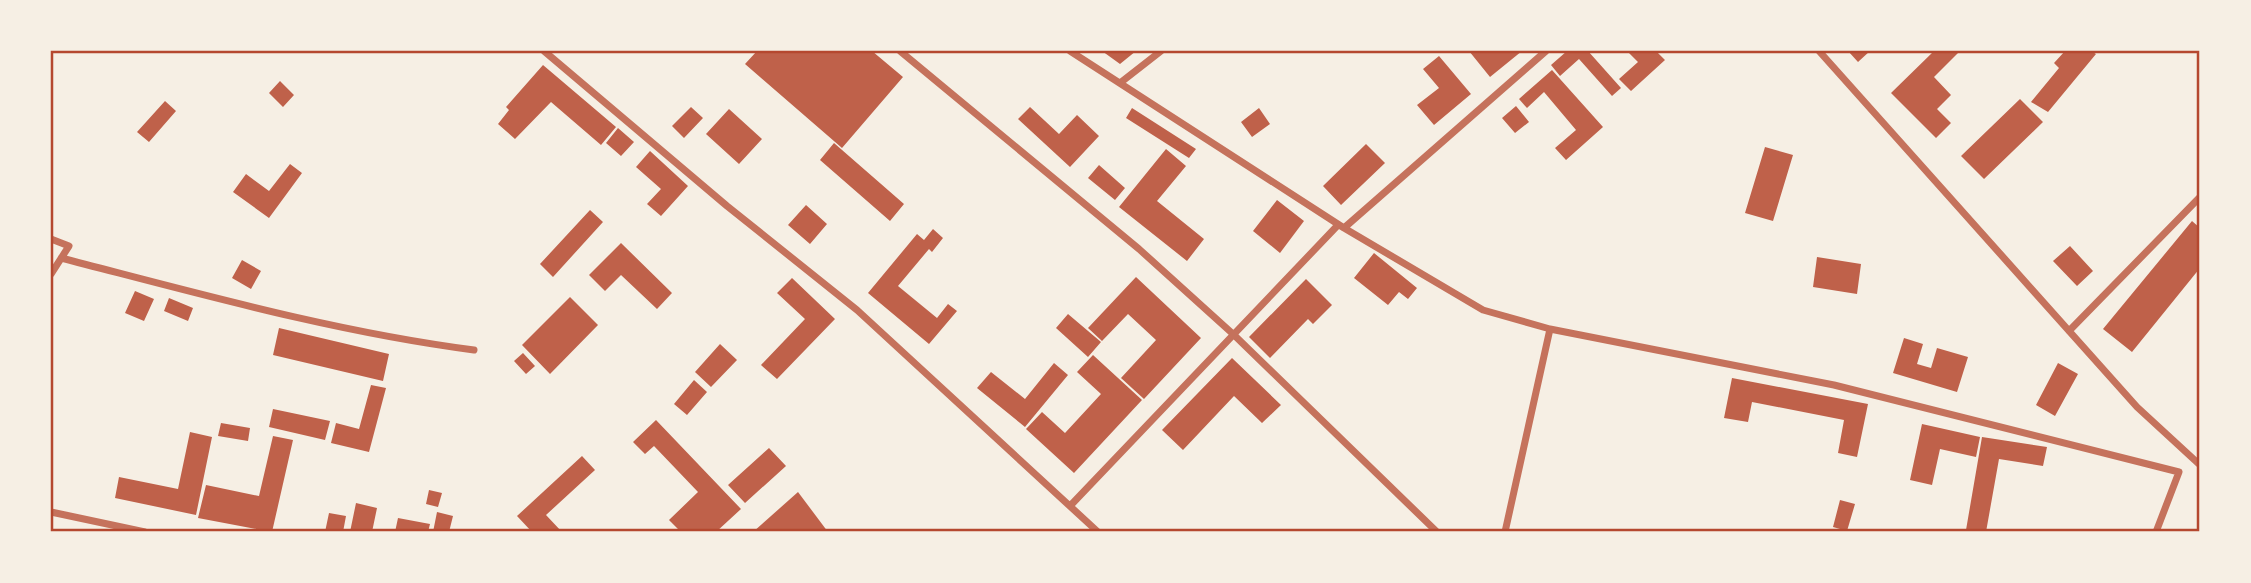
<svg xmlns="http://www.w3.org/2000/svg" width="2251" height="583" font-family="'Work Sans',sans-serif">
<rect width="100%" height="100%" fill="#f6efe4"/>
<path fill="#bf614a" d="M 757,51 L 872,51 L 903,77 L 842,148 L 745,64 Z
M 1102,51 L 1136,51 L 1120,64 Z
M 1469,51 L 1522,51 L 1490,77 Z
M 1567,51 L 1588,51 L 1621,88 L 1612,96 L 1579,59 L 1560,76 L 1551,65 Z
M 1627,51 L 1656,51 L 1665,60 L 1631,91 L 1619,79 L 1638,62 Z
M 1848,51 L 1870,51 L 1858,62 Z
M 1934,51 L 1960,51 L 1934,77 L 1951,95 L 1937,109 L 1951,123 L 1936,138 L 1891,93 Z
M 2065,51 L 2091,51 L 2096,54 L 2048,112 L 2031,102 L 2059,68 L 2054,63 Z
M 1439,56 L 1471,94 L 1434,125 L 1417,105 L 1439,88 L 1423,69 Z
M 543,65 L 616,127 L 601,145 L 551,102 L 515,139 L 498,124 L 509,110 L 506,107 Z
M 1552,70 L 1603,127 L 1566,160 L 1555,148 L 1576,130 L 1544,92 L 1527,108 L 1519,99 Z
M 280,81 L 294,95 L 283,107 L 269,93 Z
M 2020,99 L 2043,122 L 1984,179 L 1961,156 Z
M 165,101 L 176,111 L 149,142 L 137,132 Z
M 1516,106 L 1529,122 L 1515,133 L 1502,118 Z
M 691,107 L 703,118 L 684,138 L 672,126 Z
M 1030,107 L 1059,134 L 1077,115 L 1099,136 L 1070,167 L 1018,119 Z
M 1132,108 L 1196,149 L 1189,158 L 1126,118 Z
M 1259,108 L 1270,124 L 1252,137 L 1241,122 Z
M 729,109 L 762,139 L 739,164 L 706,134 Z
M 618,128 L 634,142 L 621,156 L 606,143 Z
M 834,143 L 904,204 L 890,221 L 820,160 Z
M 1366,144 L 1385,163 L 1341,205 L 1323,186 Z
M 1765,147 L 1793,155 L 1773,221 L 1745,213 Z
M 1166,149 L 1186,166 L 1157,201 L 1204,239 L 1187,261 L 1119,207 Z
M 650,151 L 688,186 L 661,216 L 647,204 L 661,189 L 636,167 Z
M 290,164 L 302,173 L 269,218 L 233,192 L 246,174 L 269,191 Z
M 1099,165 L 1125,188 L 1115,200 L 1088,178 Z
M 1277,200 L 1304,221 L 1280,253 L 1253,231 Z
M 806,205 L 827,224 L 810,244 L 788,225 Z
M 590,210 L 603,222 L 553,277 L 540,264 Z
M 2192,221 L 2200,228 L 2200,268 L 2132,352 L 2103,329 Z
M 933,229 L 943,238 L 932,252 L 929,249 L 898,286 L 937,318 L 948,304 L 957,311 L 929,344 L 868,293 L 917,234 L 924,240 Z
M 621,243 L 672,293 L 657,309 L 621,275 L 605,291 L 589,275 Z
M 2070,246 L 2093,271 L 2077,286 L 2053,261 Z
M 1374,253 L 1417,288 L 1408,299 L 1399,292 L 1388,305 L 1354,278 Z
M 1817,257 L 1861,264 L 1857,294 L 1813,287 Z
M 242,260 L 261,271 L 251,289 L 232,278 Z
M 1136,277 L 1201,338 L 1144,399 L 1121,378 L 1156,340 L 1128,314 L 1102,341 L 1088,328 Z
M 792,278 L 835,319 L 777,379 L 761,365 L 805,319 L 777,293 Z
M 1306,279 L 1332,305 L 1313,324 L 1308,319 L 1270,358 L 1249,337 Z
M 135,291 L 154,299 L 144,321 L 125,313 Z
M 570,297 L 598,325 L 550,374 L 522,345 Z
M 169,298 L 193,308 L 188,321 L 164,311 Z
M 1068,314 L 1101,342 L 1088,357 L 1056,328 Z
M 279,328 L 389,354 L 383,381 L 273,355 Z
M 1904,338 L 1923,344 L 1917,364 L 1931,368 L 1937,348 L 1968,357 L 1957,392 L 1893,373 Z
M 720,344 L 737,360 L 711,387 L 695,372 Z
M 523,353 L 535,366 L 526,374 L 514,361 Z
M 1093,355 L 1142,400 L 1074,473 L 1026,429 L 1042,412 L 1065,433 L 1101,394 L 1077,372 Z
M 1232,358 L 1281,405 L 1262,423 L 1234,396 L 1183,450 L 1162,430 Z
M 1054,363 L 1068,375 L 1025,427 L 977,388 L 991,372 L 1025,399 Z
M 2058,363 L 2078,374 L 2055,416 L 2036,405 Z
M 1732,378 L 1868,404 L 1857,457 L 1838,453 L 1844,420 L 1752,402 L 1748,422 L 1724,418 Z
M 694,380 L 707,392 L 687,415 L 674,404 Z
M 371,385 L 386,388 L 369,452 L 331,443 L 336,423 L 359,429 Z
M 273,409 L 330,421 L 325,440 L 269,427 Z
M 656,420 L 741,509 L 716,532 L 681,532 L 669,520 L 698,492 L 654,446 L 645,454 L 633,442 Z
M 221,423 L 250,428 L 248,441 L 218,436 Z
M 1922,424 L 1980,437 L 1976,457 L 1940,449 L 1932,485 L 1910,480 Z
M 190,432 L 212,437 L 196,515 L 115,498 L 119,477 L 178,489 Z
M 273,436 L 293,440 L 272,532 L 198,518 L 206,485 L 259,496 Z
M 1982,437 L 2047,447 L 2043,466 L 1999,459 L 1986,532 L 1978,532 L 1966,530 Z
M 769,448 L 786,466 L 745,503 L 728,485 Z
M 582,456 L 595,470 L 546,515 L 562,532 L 532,532 L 517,516 Z
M 429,490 L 442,493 L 438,507 L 426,504 Z
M 798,492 L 828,532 L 753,532 Z
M 1840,500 L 1855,504 L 1847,531 L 1833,527 Z
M 356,503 L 377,508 L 372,532 L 350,532 Z
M 437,512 L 453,516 L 449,532 L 433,532 Z
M 329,513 L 346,516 L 343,532 L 325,532 Z
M 398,518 L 430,524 L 428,532 L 395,532 Z"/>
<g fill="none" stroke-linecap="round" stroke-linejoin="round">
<path stroke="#c5725c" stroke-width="7" d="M 544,51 L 727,206 L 857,310 L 1098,532
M 900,51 L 1139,249 L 1233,334 L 1437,532
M 1070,51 L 1344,228 L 1483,310 L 1550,329
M 1819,51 L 2137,407 L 2200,465
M 1120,83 L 1161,51
M 1344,228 L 1546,51
M 51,239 L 69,246 L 51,274
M 61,258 C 197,293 335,332 474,350
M 2069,331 L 2200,197
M 1070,506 L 1338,225
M 51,512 L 145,532
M 1505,532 L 1550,329 L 1834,385 L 2179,472 L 2156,532"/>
</g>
<rect width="2251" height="583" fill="none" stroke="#f6efe4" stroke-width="105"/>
<rect x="52" y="52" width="2146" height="478" fill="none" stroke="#b5482f" stroke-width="2.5"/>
</svg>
